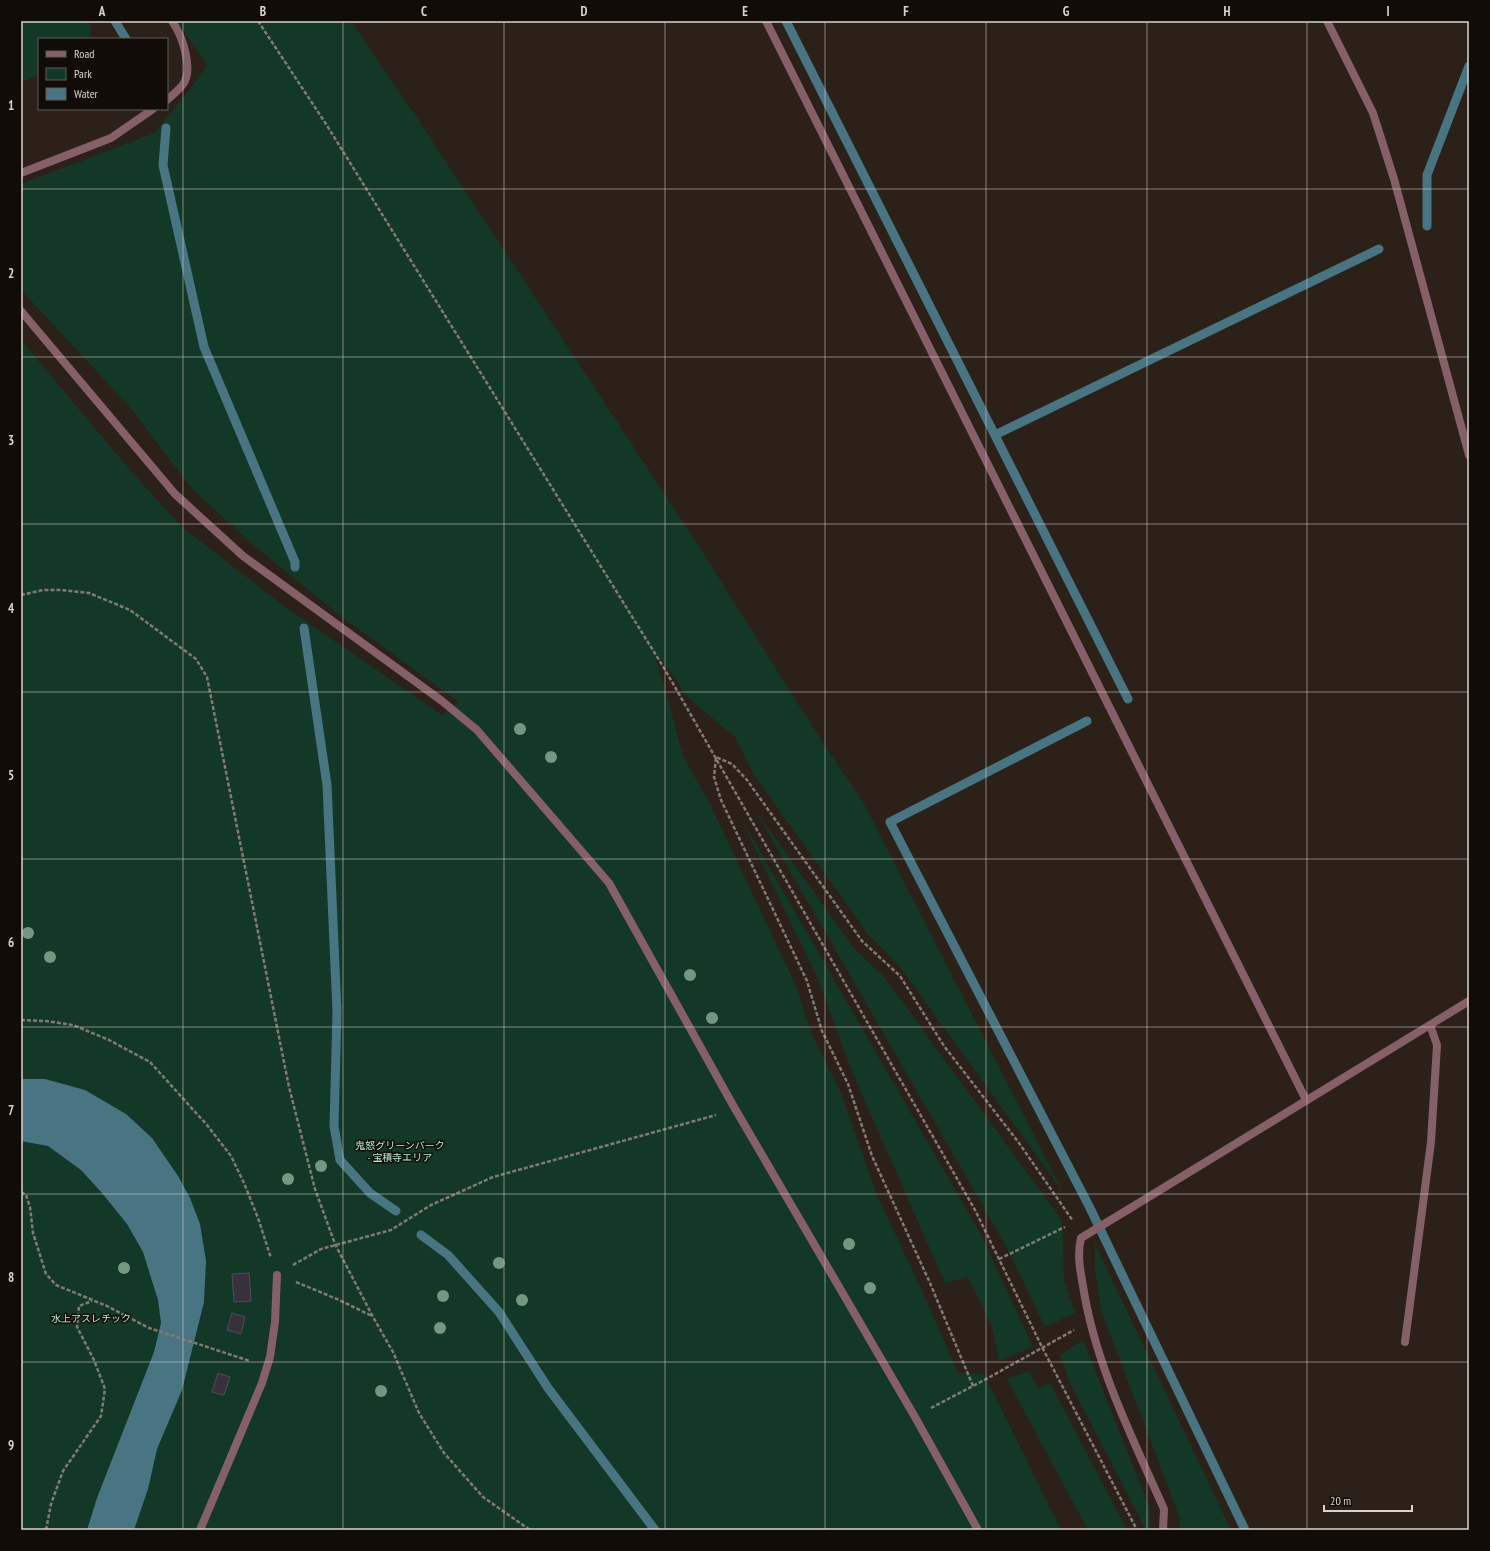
<svg xmlns="http://www.w3.org/2000/svg" width="1490" height="1551" font-family="'PT Sans Narrow','Noto Sans JP',sans-serif">
<rect width="100%" height="100%" fill="#2c2119"/>
<path fill="#143827" d="M 21,21 L 89,21 L 91,29 L 89,39 L 39,39 L 39,75 L 21,82 Z
M 177,21 L 351,21 L 419,121 L 698,545 L 817,734 L 864,804 L 1063,1192 L 900,967 L 868,934 L 754,775 L 736,738 L 686,696 L 675,678 L 653,650 L 663,682 L 683,756 L 709,802 L 796,986 L 810,1030 L 841,1093 L 877,1195 L 923,1293 L 958,1373 L 984,1374 L 1061,1530 L 21,1530 L 21,340 L 129,469 L 182,527 L 288,609 L 442,715 L 459,702 L 343,618 L 257,548 L 194,491 L 129,406 L 21,290 L 21,184 L 155,133 L 194,84 L 207,65 Z
M 755,810 L 853,947 L 884,977 L 1061,1219 L 1063,1238 L 1064,1280 L 1075,1313 L 1045,1327 L 1006,1246 Z
M 739,815 L 980,1233 L 1033,1347 L 999,1361 L 992,1327 L 968,1277 L 945,1283 L 853,1074 L 818,979 Z
M 1095,1244 L 1231,1530 L 1179,1530 L 1180,1518 L 1101,1310 L 1095,1268 Z
M 1083,1340 L 1150,1509 L 1150,1530 L 1146,1530 L 1070,1383 L 1060,1355 Z
M 1029,1371 L 1039,1389 L 1050,1383 L 1127,1530 L 1088,1530 L 1007,1379 Z"/>
<path fill="#497482" d="M 21,1079 L 45,1079 L 85,1090 L 126,1114 L 152,1138 L 178,1176 L 190,1198 L 200,1224 L 206,1261 L 204,1302 L 182,1390 L 157,1449 L 148,1489 L 134,1530 L 87,1530 L 97,1498 L 154,1352 L 161,1323 L 158,1300 L 143,1252 L 127,1224 L 102,1193 L 81,1170 L 48,1146 L 21,1141 Z"/>
<g fill="none" stroke-linecap="round" stroke-linejoin="round">
<path stroke="#497482" stroke-width="9" d="M 115,21 L 126,39
M 786,21 L 1128,699
M 166,128 L 163,165 L 204,347 L 295,562 L 295,567
M 1427,226 L 1427,175 L 1469,66
M 995,435 L 1379,249
M 304,628 L 327,785 L 337,1012 L 334,1126 L 340,1160 L 370,1193 L 396,1211
M 1087,721 L 890,822 L 1090,1208 L 1245,1530
M 421,1235 L 448,1255 L 499,1312 L 548,1388 L 655,1530"/>
</g>
<path fill="#38303b" stroke="#534a56" d="M 249,1273 L 251,1301 L 234,1302 L 232,1274 Z
M 232,1313 L 245,1317 L 241,1334 L 227,1330 Z
M 218,1373 L 230,1377 L 224,1395 L 212,1392 Z"/>
<g fill="none" stroke-linecap="round" stroke-linejoin="round">
<path stroke="#837a73" stroke-width="2.5" stroke-dasharray="4 2" stroke-linecap="butt" d="M 258,21 L 326,124 L 664,668 L 975,1210 L 1042,1347 L 1137,1530
M 21,595 L 43,590 L 61,590 L 89,593 L 130,610 L 196,659 L 207,677 L 289,1087 L 315,1189 L 335,1244 L 373,1317 L 393,1352 L 419,1413 L 444,1453 L 483,1497 L 530,1530
M 21,1020 L 46,1021 L 73,1025 L 109,1040 L 150,1062 L 207,1125 L 231,1156 L 244,1183 L 258,1218 L 271,1258
M 21,1192 L 26,1195 L 30,1207 L 33,1233 L 46,1274 L 56,1285 L 107,1306 L 149,1328 L 250,1361
M 999,1259 L 1065,1227
M 293,1265 L 321,1249 L 391,1230 L 431,1205 L 493,1177 L 716,1115
M 296,1282 L 337,1299 L 372,1316
M 973,1386 L 930,1283 L 872,1156 L 848,1084 L 822,1031 L 807,981 L 721,800 L 714,777 L 716,757 L 732,764 L 747,780 L 862,941 L 900,976 L 944,1046 L 1019,1143 L 1073,1221
M 931,1408 L 988,1378 L 1074,1330
M 46,1530 L 51,1504 L 63,1471 L 101,1416 L 105,1389 L 94,1360 L 77,1327 L 79,1306 L 92,1301"/>
<path stroke="#856068" stroke-width="8" d="M 167,100 C 172,95 182,88 185,81 C 192,65 182,35 172,21
M 21,173 L 111,138 L 153,109
M 21,311 L 175,494 L 243,556 L 442,701 L 477,730 L 609,883 L 734,1107 L 915,1417 L 978,1530
M 1129,1209 L 1081,1238 C 1077,1254 1080,1270 1083,1286 C 1095,1364 1132,1437 1164,1509 L 1163,1530
M 1405,1342 L 1431,1142 L 1437,1045 L 1430,1025"/>
<path stroke="#856068" stroke-width="8" d="M 200,1530 L 262,1383 L 270,1357 L 275,1322 L 277,1275"/>
<path stroke="#856068" stroke-width="8" d="M 766,21 L 1306,1100
M 1327,21 L 1373,113 L 1394,179 L 1469,455"/>
<path stroke="#856068" stroke-width="8" d="M 1129,1209 L 1469,1001"/>
</g>
<g fill="#76967f">
<circle cx="520" cy="729" r="6"/>
<circle cx="551" cy="757" r="6"/>
<circle cx="28" cy="933" r="6"/>
<circle cx="50" cy="957" r="6"/>
<circle cx="690" cy="975" r="6"/>
<circle cx="712" cy="1018" r="6"/>
<circle cx="321" cy="1166" r="6"/>
<circle cx="288" cy="1179" r="6"/>
<circle cx="849" cy="1244" r="6"/>
<circle cx="499" cy="1263" r="6"/>
<circle cx="124" cy="1268" r="6"/>
<circle cx="870" cy="1288" r="6"/>
<circle cx="443" cy="1296" r="6"/>
<circle cx="522" cy="1300" r="6"/>
<circle cx="440" cy="1328" r="6"/>
<circle cx="381" cy="1391" r="6"/>
</g>
<path fill="none" stroke="#dad2cd" stroke-width="1" stroke-opacity="0.55" d="M 183,21 L 183,1530M 343,21 L 343,1530M 504,21 L 504,1530M 665,21 L 665,1530M 825,21 L 825,1530M 986,21 L 986,1530M 1147,21 L 1147,1530M 1307,21 L 1307,1530M 21,189 L 1469,189M 21,357 L 1469,357M 21,524 L 1469,524M 21,692 L 1469,692M 21,859 L 1469,859M 21,1027 L 1469,1027M 21,1194 L 1469,1194M 21,1362 L 1469,1362"/>
<g text-anchor="middle" stroke-width="3" stroke-linejoin="round" paint-order="stroke">
<g font-size="10" fill="#b3f6d3" stroke="#110c08">
<text x="400" y="1149">鬼怒グリーンパーク<tspan x="400" dy="12">- 宝積寺エリア</tspan></text>
<text x="91" y="1322">水上アスレチック</text>
</g>
</g>
<rect width="1490" height="1551" fill="none" stroke="#110c08" stroke-width="44"/>
<rect x="38" y="38" width="130" height="72" fill="#110c08" stroke="#615b57"/>
<rect x="46" y="51" width="20" height="6" fill="#856068" stroke="#615b57"/>
<text x="74" y="58" font-size="12" fill="#dad2cd">Road</text>
<rect x="46" y="68" width="20" height="12" fill="#143827" stroke="#615b57"/>
<text x="74" y="78" font-size="12" fill="#dad2cd">Park</text>
<rect x="46" y="88" width="20" height="12" fill="#497482" stroke="#615b57"/>
<text x="74" y="98" font-size="12" fill="#dad2cd">Water</text>
<path d="M1324 1505v6h88v-6" fill="none" stroke="#dad2cd" stroke-width="2"/>
<text x="1330" y="1505" font-size="12" fill="#dad2cd" stroke="#110c08" stroke-width="3" paint-order="stroke">20 m</text>
<rect x="22" y="22" width="1446" height="1507" fill="none" stroke="#dad2cd" stroke-width="1.5"/>
<g font-size="13" text-anchor="middle" font-weight="bold" fill="#dad2cd">
<text x="102" y="16">A</text>
<text x="263" y="16">B</text>
<text x="424" y="16">C</text>
<text x="584" y="16">D</text>
<text x="745" y="16">E</text>
<text x="906" y="16">F</text>
<text x="1066" y="16">G</text>
<text x="1227" y="16">H</text>
<text x="1388" y="16">I</text>
<text x="11" y="110">1</text>
<text x="11" y="278">2</text>
<text x="11" y="445">3</text>
<text x="11" y="613">4</text>
<text x="11" y="780">5</text>
<text x="11" y="947">6</text>
<text x="11" y="1115">7</text>
<text x="11" y="1282">8</text>
<text x="11" y="1450">9</text>
</g>
</svg>
